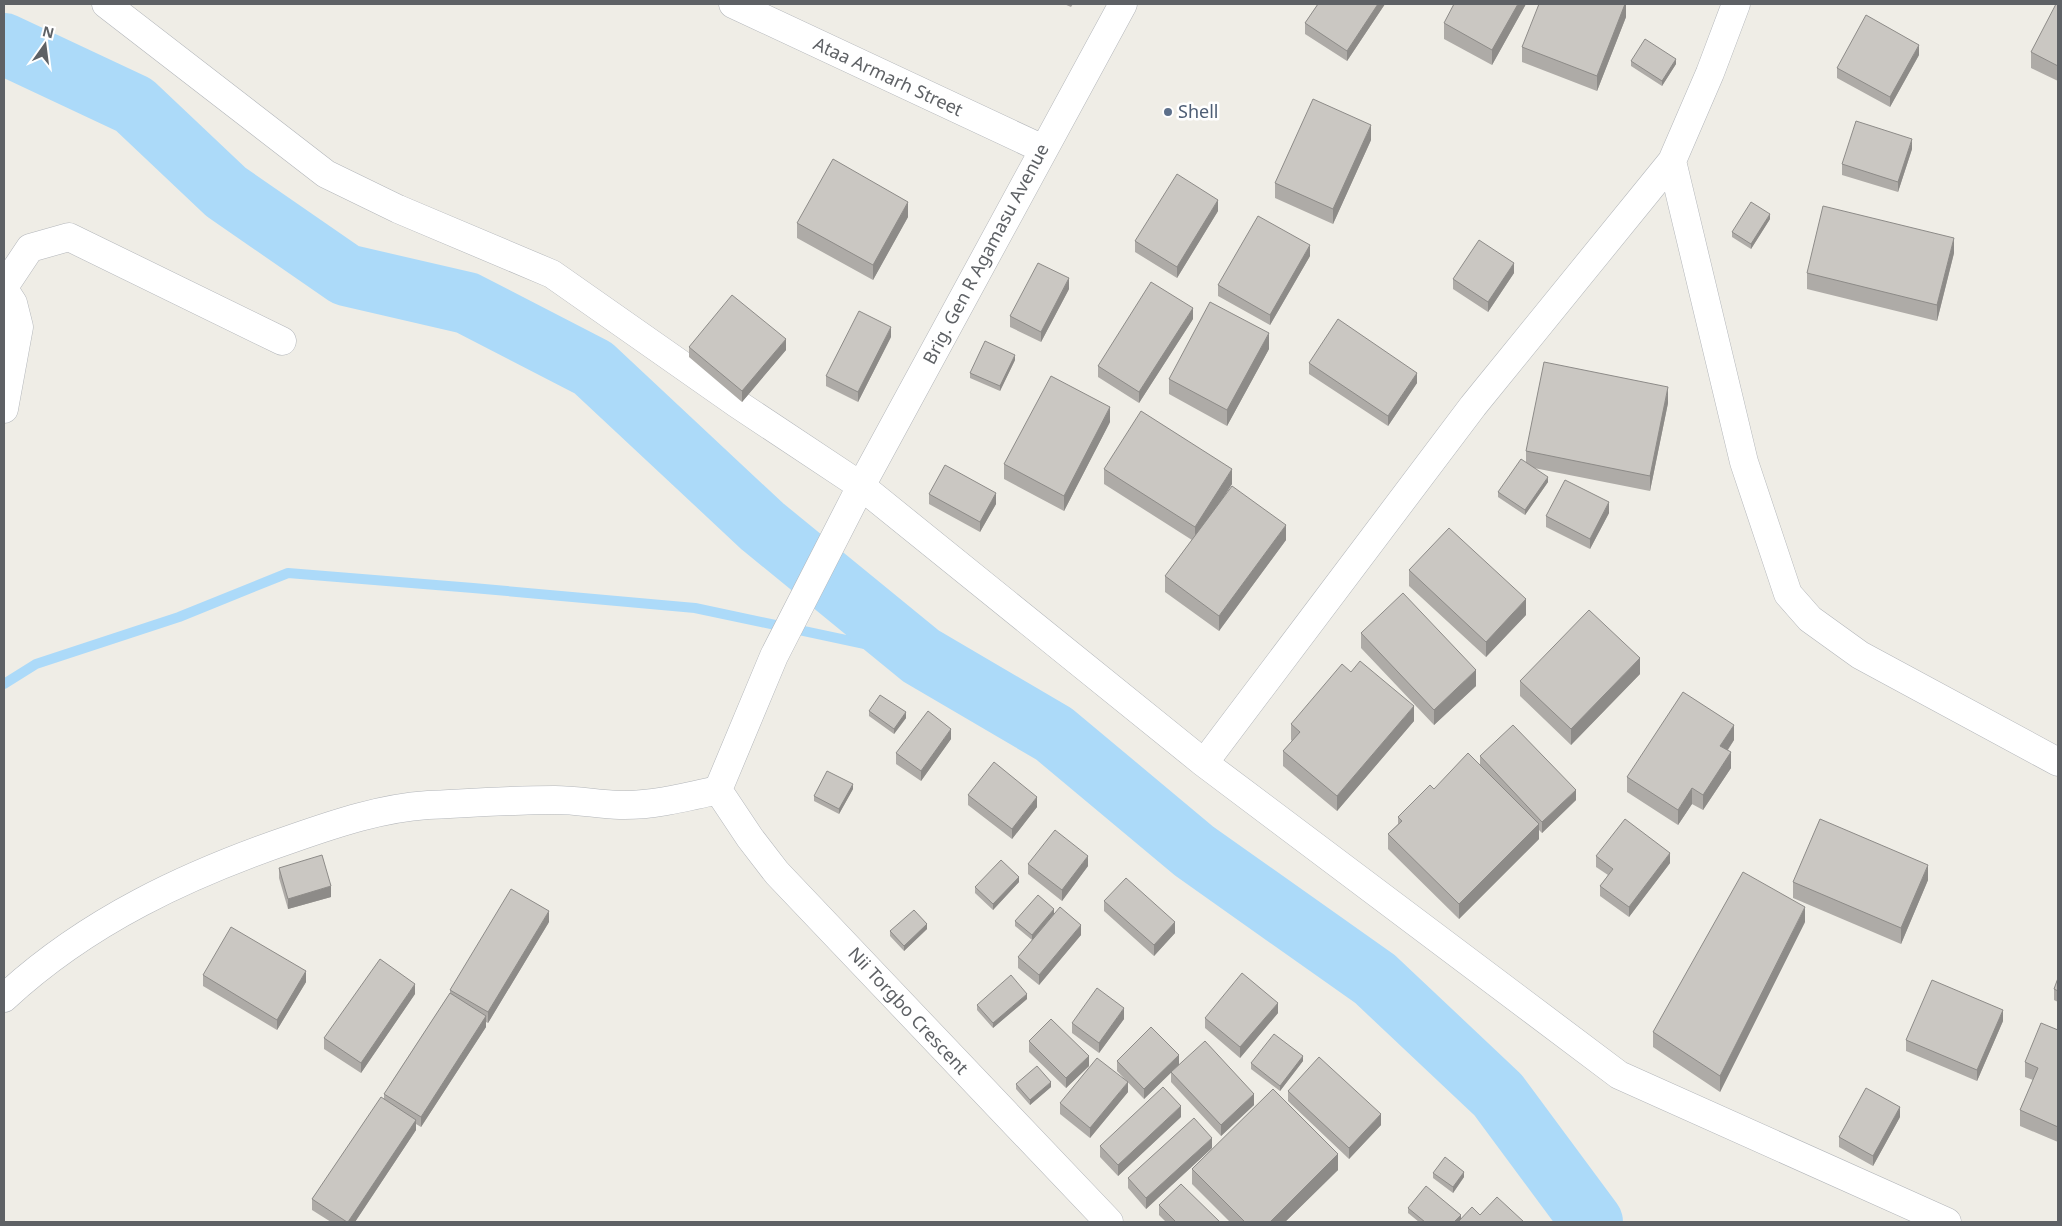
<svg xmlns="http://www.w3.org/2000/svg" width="2062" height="1226" font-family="'Noto Sans',sans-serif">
<rect width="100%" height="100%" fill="#efede6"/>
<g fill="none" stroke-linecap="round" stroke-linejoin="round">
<path stroke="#acdaf9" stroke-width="10" d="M 4,684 L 36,664 L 179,617 L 288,573 L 473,588 L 695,608 L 921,656"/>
<path stroke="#acdaf9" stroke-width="62" d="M 4,44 L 134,105 L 226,192 L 346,275 L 467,303 L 593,368 L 762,526 L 921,656 L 1054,734 L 1194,851 L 1375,979 L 1498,1095 L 1592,1222"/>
<defs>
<path id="minor" d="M 106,4 L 326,174 L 398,209 L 552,274 L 736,403 L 861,486 L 1204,763 L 1619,1075 L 1947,1222
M 733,4 L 1043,149
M 1672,161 L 1744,462 L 1788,594 L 1810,619 L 1860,655 L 2058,762
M 4,287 L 30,248 L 69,237 L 282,341
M 4,289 L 13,303 L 19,327 L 4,409
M 1204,763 L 1473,406 L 1672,161 L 1710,73 L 1736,4
M 718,790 L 774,656 L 861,486 L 1123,4
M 718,790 L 750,838 L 777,873 L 1109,1222
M 4,998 C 87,921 188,874 294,838 C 337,823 382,808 428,805 C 470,803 513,800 555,800 C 576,800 598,804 620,805 C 652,806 687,797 718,790"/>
</defs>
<use href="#minor" stroke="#b3b6ba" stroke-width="29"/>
<use href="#minor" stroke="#fff" stroke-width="28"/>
</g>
<path fill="#aeaba7" d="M 1064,4 L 1073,4 L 1071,7 Z
M 1318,4 L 1385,4 L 1347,61 L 1305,34 L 1305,23 Z
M 1526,4 L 1492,65 L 1444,39 L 1444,23 Z
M 1626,4 L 1626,17 L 1597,91 L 1522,62 L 1522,47 Z
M 2058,4 L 2058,81 L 2031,68 L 2031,52 Z
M 1919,55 L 1890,107 L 1837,78 L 1837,68 Z
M 1631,61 L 1676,64 L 1662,86 L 1631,66 Z
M 1371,140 L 1333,224 L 1275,198 L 1275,183 Z
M 1912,149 L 1898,192 L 1842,175 L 1842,164 Z
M 1218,211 L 1177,278 L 1135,252 L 1135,241 Z
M 908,217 L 873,280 L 797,238 L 797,223 Z
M 1770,219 L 1751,249 L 1732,237 L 1732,232 Z
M 1954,253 L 1937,321 L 1807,289 L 1807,273 Z
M 1310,256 L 1270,325 L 1218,296 L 1218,285 Z
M 1514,273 L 1488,312 L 1453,289 L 1453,279 Z
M 1069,289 L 1041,342 L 1010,327 L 1010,316 Z
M 1193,319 L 1139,403 L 1098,377 L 1098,366 Z
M 891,337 L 858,402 L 826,386 L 826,376 Z
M 689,347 L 786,350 L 742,402 L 689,357 Z
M 1269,349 L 1227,426 L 1169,394 L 1169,379 Z
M 1015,360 L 1000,391 L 970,378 L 970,373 Z
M 1309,363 L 1417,383 L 1388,426 L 1309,374 Z
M 1668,403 L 1650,491 L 1534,468 L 1548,482 L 1525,515 L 1498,497 L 1498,492 L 1526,463 L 1526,451 Z
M 1110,422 L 1064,511 L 1004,479 L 1004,464 Z
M 1104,469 L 1232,484 L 1222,500 L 1286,540 L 1219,631 L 1165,592 L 1165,576 L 1192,540 L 1104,484 Z
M 929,494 L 996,504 L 980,532 L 929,504 Z
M 1609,513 L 1590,549 L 1546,527 L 1546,516 Z
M 1409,570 L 1526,615 L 1486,657 L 1409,586 Z
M 1361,633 L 1476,686 L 1434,725 L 1361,648 Z
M 1640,674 L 1571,745 L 1520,696 L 1520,681 Z
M 869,711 L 906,718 L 894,734 L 869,716 Z
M 1414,721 L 1337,811 L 1283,766 L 1283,751 L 1292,741 L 1291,740 L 1291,724 Z
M 951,739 L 921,781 L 896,764 L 896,753 Z
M 1734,740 L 1728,750 L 1731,768 L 1703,810 L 1692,804 L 1678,825 L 1627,792 L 1627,777 Z
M 1480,756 L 1576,800 L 1542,833 L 1539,830 L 1539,839 L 1459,919 L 1388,849 L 1388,834 L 1398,824 L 1398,817 L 1434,789 L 1480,765 Z
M 853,789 L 839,814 L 814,801 L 814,796 Z
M 968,795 L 1037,807 L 1012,839 L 968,805 Z
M 1596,856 L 1670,863 L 1629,917 L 1600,896 L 1600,886 L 1608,875 L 1596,867 Z
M 1028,864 L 1088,866 L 1062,901 L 1028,874 Z
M 279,868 L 331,897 L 288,909 L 279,878 Z
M 1928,880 L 1901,944 L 1793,898 L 1793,882 Z
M 1019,882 L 993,910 L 975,893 L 975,887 Z
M 1104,901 L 1175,933 L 1154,956 L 1104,911 Z
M 1054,914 L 1081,935 L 1039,985 L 1018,968 L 1018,957 L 1047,922 L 1032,940 L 1015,926 L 1015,921 Z
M 549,922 L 488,1023 L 486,1022 L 486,1027 L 421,1127 L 416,1124 L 416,1130 L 355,1222 L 331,1222 L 312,1210 L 312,1199 L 384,1099 L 384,1094 L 450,993 L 450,990 Z
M 1805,922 L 1720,1092 L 1653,1047 L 1653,1032 Z
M 927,929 L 904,951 L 890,936 L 890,931 Z
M 203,975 L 306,982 L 277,1030 L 203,986 Z
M 2058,978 L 2058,1002 L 2054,1000 L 2054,989 Z
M 415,994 L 361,1073 L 324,1049 L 324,1038 Z
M 1027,999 L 993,1028 L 977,1010 L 977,1005 Z
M 1278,1013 L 1240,1058 L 1205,1028 L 1205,1018 Z
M 1124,1019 L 1099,1053 L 1072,1033 L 1072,1023 Z
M 2003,1021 L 1977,1081 L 1906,1051 L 1906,1040 Z
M 2058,1030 L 2058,1142 L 2020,1126 L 2020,1110 L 2033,1080 L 2025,1077 L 2025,1062 Z
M 1029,1041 L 1089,1066 L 1066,1088 L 1029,1052 Z
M 1117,1061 L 1179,1065 L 1254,1105 L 1221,1136 L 1171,1082 L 1171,1072 L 1144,1099 L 1117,1071 Z
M 1303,1061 L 1280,1091 L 1251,1069 L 1251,1063 Z
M 1016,1084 L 1051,1087 L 1030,1105 L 1016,1089 Z
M 1288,1091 L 1381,1125 L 1349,1159 L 1288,1101 Z
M 1128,1092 L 1090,1138 L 1060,1114 L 1060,1103 Z
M 1181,1117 L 1118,1176 L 1100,1157 L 1100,1146 Z
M 1900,1117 L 1873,1166 L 1839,1147 L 1839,1137 Z
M 1212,1148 L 1146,1209 L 1128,1188 L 1128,1178 Z
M 1192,1169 L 1338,1170 L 1285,1222 L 1230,1222 L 1192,1184 Z
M 1433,1173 L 1464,1177 L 1453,1193 L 1433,1178 Z
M 1159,1205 L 1220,1222 L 1166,1222 L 1159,1215 Z
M 1408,1208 L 1461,1220 L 1480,1215 L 1524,1222 L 1419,1222 L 1408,1213 Z"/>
<path fill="#8d8b88" d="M 1378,4 L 1385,4 L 1347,61 L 1347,51 Z
M 1518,4 L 1526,4 L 1492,65 L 1492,50 Z
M 1625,4 L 1626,4 L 1626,17 L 1597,91 L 1597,76 Z
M 1919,45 L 1919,55 L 1890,107 L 1890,97 Z
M 1676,59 L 1676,64 L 1662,86 L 1662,81 Z
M 1371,125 L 1371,140 L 1333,224 L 1333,209 Z
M 1912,139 L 1912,149 L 1898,192 L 1898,182 Z
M 1218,200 L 1218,211 L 1177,278 L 1177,267 Z
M 908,202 L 908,217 L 873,280 L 873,265 Z
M 1770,214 L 1770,219 L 1751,249 L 1751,244 Z
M 1954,238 L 1954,253 L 1937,321 L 1937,305 Z
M 1310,245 L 1310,256 L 1270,325 L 1270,315 Z
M 1514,263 L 1514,273 L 1488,312 L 1488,302 Z
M 1069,278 L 1069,289 L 1041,342 L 1041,332 Z
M 1193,308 L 1193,319 L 1139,403 L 1139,392 Z
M 891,327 L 891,337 L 858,402 L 858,392 Z
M 1269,333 L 1269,349 L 1227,426 L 1227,410 Z
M 786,339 L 786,350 L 742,402 L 742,391 Z
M 1015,355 L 1015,360 L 1000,391 L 1000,386 Z
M 1417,373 L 1417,383 L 1388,426 L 1388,416 Z
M 1668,387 L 1668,403 L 1650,491 L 1650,476 Z
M 1110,407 L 1110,422 L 1064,511 L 1064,496 Z
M 1232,469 L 1232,484 L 1195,542 L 1195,527 Z
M 1548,477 L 1548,482 L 1525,515 L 1525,510 Z
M 996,493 L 996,504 L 980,532 L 980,522 Z
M 1609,502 L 1609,513 L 1590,549 L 1590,539 Z
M 1286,525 L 1286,540 L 1219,631 L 1219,616 Z
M 1526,599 L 1526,615 L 1486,657 L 1486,642 Z
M 1640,658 L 1640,674 L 1571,745 L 1571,729 Z
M 1476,670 L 1476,686 L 1434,725 L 1434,710 Z
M 1414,706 L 1414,721 L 1337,811 L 1337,796 Z
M 906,712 L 906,718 L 894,734 L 894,729 Z
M 1734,725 L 1734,740 L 1720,761 L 1720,746 Z
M 951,729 L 951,739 L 921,781 L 921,771 Z
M 1731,752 L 1731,768 L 1703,810 L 1703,795 Z
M 853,784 L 853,789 L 839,814 L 839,809 Z
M 1692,788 L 1692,804 L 1678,825 L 1678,810 Z
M 1576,790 L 1576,800 L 1542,833 L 1542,822 Z
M 1037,797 L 1037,807 L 1012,839 L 1012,829 Z
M 1539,824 L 1539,839 L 1459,919 L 1459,904 Z
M 1670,853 L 1670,863 L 1629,917 L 1629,907 Z
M 1088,856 L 1088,866 L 1062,901 L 1062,890 Z
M 1928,865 L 1928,880 L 1901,944 L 1901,928 Z
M 1019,877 L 1019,882 L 993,910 L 993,904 Z
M 331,886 L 331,897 L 288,909 L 288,899 Z
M 1805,907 L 1805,922 L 1720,1092 L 1720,1076 Z
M 1054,909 L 1054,914 L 1032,940 L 1032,935 Z
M 549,911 L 549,922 L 488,1023 L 488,1012 Z
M 1175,922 L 1175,933 L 1154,956 L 1154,945 Z
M 927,924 L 927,929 L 904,951 L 904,946 Z
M 1081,925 L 1081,935 L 1039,985 L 1039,975 Z
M 306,971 L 306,982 L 277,1030 L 277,1020 Z
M 415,984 L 415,994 L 361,1073 L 361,1063 Z
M 1027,994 L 1027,999 L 993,1028 L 993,1023 Z
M 1278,1003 L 1278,1013 L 1240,1058 L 1240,1047 Z
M 1124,1008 L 1124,1019 L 1099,1053 L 1099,1043 Z
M 2003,1010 L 2003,1021 L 1977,1081 L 1977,1070 Z
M 486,1016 L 486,1027 L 421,1127 L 421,1117 Z
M 1179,1055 L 1179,1065 L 1144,1099 L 1144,1089 Z
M 1089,1056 L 1089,1066 L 1066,1088 L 1066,1078 Z
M 1303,1056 L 1303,1061 L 1280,1091 L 1280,1086 Z
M 1051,1082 L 1051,1087 L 1030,1105 L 1030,1100 Z
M 1128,1082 L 1128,1092 L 1090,1138 L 1090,1128 Z
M 1254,1094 L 1254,1105 L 1221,1136 L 1221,1125 Z
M 1181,1106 L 1181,1117 L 1118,1176 L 1118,1165 Z
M 1900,1107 L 1900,1117 L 1873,1166 L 1873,1156 Z
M 1381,1114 L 1381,1125 L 1349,1159 L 1349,1148 Z
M 416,1120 L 416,1130 L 355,1222 L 348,1222 Z
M 1212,1138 L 1212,1148 L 1146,1209 L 1146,1198 Z
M 1338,1154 L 1338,1170 L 1285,1222 L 1270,1222 Z
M 1464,1172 L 1464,1177 L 1453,1193 L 1453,1187 Z
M 1461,1215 L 1461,1220 L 1459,1222 L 1454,1222 Z"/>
<path fill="#cac7c2" stroke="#8d8b88" d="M 1318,4 L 1378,4 L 1347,51 L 1305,23 Z
M 1454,4 L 1518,4 L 1492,50 L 1444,23 Z
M 1539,4 L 1625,4 L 1597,76 L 1522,47 Z
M 2056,4 L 2058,4 L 2058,66 L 2031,52 Z
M 1866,15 L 1919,45 L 1890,97 L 1837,68 Z
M 1645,39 L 1676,59 L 1662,81 L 1631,61 Z
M 1313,99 L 1371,125 L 1333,209 L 1275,183 Z
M 1856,121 L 1912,139 L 1898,182 L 1842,164 Z
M 833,159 L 908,202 L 873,265 L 797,223 Z
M 1177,174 L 1218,200 L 1177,267 L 1135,241 Z
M 1751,202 L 1770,214 L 1751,244 L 1732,232 Z
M 1823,206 L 1954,238 L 1937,305 L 1807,273 Z
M 1258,216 L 1310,245 L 1270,315 L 1218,285 Z
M 1479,240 L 1514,263 L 1488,302 L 1453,279 Z
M 1038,263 L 1069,278 L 1041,332 L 1010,316 Z
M 1151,282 L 1193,308 L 1139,392 L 1098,366 Z
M 732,295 L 786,339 L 742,391 L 689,347 Z
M 1210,302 L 1269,333 L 1227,410 L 1169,379 Z
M 859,311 L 891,327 L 858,392 L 826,376 Z
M 1338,319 L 1417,373 L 1388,416 L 1309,363 Z
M 985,341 L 1015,355 L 1000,386 L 970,373 Z
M 1544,362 L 1668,387 L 1650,476 L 1526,451 Z
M 1051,376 L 1110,407 L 1064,496 L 1004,464 Z
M 1141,411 L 1232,469 L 1195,527 L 1104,469 Z
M 1521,459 L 1548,477 L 1525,510 L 1498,492 Z
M 945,465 L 996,493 L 980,522 L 929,494 Z
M 1565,480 L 1609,502 L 1590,539 L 1546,516 Z
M 1232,486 L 1286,525 L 1219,616 L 1165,576 Z
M 1449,528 L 1526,599 L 1486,642 L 1409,570 Z
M 1403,593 L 1476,670 L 1434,710 L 1361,633 Z
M 1589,610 L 1640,658 L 1571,729 L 1520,681 Z
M 1360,661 L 1414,706 L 1337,796 L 1283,751 L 1300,732 L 1291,724 L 1342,664 L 1351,672 Z
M 1683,692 L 1734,725 L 1720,746 L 1731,752 L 1703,795 L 1692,788 L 1678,810 L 1627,777 Z
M 880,695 L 906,712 L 894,729 L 869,711 Z
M 928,711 L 951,729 L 921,771 L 896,753 Z
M 1513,725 L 1576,790 L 1542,822 L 1480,756 Z
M 1468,753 L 1539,824 L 1459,904 L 1388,834 L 1402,821 L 1398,817 L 1430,785 L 1434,789 Z
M 994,762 L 1037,797 L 1012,829 L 968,795 Z
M 827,771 L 853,784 L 839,809 L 814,796 Z
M 1625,819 L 1670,853 L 1629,907 L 1600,886 L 1613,869 L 1596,856 Z
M 1820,819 L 1928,865 L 1901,928 L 1793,882 Z
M 1055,830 L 1088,856 L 1062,890 L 1028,864 Z
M 322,855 L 331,886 L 288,899 L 279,868 Z
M 1001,860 L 1019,877 L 993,904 L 975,887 Z
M 1743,872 L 1805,907 L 1720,1076 L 1653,1032 Z
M 1126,878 L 1175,922 L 1154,945 L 1104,901 Z
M 511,889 L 549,911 L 488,1012 L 450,990 Z
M 1038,895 L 1054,909 L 1032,935 L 1015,921 Z
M 1060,907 L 1081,925 L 1039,975 L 1018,957 Z
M 914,910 L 927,924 L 904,946 L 890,931 Z
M 231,927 L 306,971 L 277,1020 L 203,975 Z
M 380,959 L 415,984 L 361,1063 L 324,1038 Z
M 1242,973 L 1278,1003 L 1240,1047 L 1205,1018 Z
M 1011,975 L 1027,994 L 993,1023 L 977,1005 Z
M 2058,978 L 2058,991 L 2054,989 Z
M 1932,980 L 2003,1010 L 1977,1070 L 1906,1040 Z
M 1097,988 L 1124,1008 L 1099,1043 L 1072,1023 Z
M 450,993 L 486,1016 L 421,1117 L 384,1094 Z
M 1051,1019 L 1089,1056 L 1066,1078 L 1029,1041 Z
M 2041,1023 L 2058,1030 L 2058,1127 L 2020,1110 L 2038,1068 L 2025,1062 Z
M 1151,1027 L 1179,1055 L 1144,1089 L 1117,1061 Z
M 1274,1034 L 1303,1056 L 1280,1086 L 1251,1063 Z
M 1205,1041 L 1254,1094 L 1221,1125 L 1171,1072 Z
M 1319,1057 L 1381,1114 L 1349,1148 L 1288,1091 Z
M 1097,1058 L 1128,1082 L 1090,1128 L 1060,1103 Z
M 1037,1066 L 1051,1082 L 1030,1100 L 1016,1084 Z
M 1163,1087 L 1181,1106 L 1118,1165 L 1100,1146 Z
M 1866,1088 L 1900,1107 L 1873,1156 L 1839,1137 Z
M 1273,1089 L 1338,1154 L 1270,1222 L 1245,1222 L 1192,1169 Z
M 381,1097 L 416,1120 L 348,1222 L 347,1222 L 312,1199 Z
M 1194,1118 L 1212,1138 L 1146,1198 L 1128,1178 Z
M 1445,1157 L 1464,1172 L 1453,1187 L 1433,1173 Z
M 1181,1184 L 1220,1222 L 1176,1222 L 1159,1205 Z
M 1426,1186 L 1461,1215 L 1454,1222 L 1425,1222 L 1408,1208 Z
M 1497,1197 L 1524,1222 L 1458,1222 L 1472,1207 L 1480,1215 Z"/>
<circle fill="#5c6f8a" stroke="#fff" stroke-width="2" cx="1168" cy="112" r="5"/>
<g text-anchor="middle" stroke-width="5" stroke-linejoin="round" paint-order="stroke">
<g font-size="18" fill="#5e6165" stroke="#fff">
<text transform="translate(888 77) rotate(25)" y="6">Ataa Armarh Street</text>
<text transform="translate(986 254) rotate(-62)" y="6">Brig. Gen R Agamasu Avenue</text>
<text transform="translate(908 1011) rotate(47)" y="6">Nii Torgbo Crescent</text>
</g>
<g font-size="18" fill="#4e5e75" stroke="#fff" text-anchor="start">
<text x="1178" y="118">Shell</text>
</g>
</g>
<rect width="2062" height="1226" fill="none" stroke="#5e6165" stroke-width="10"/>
<g transform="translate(45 45) rotate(14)" stroke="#ffffff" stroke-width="4" paint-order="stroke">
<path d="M0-4L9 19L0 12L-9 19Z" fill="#5e6165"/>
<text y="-8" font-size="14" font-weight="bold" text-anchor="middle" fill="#5e6165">N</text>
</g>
</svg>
